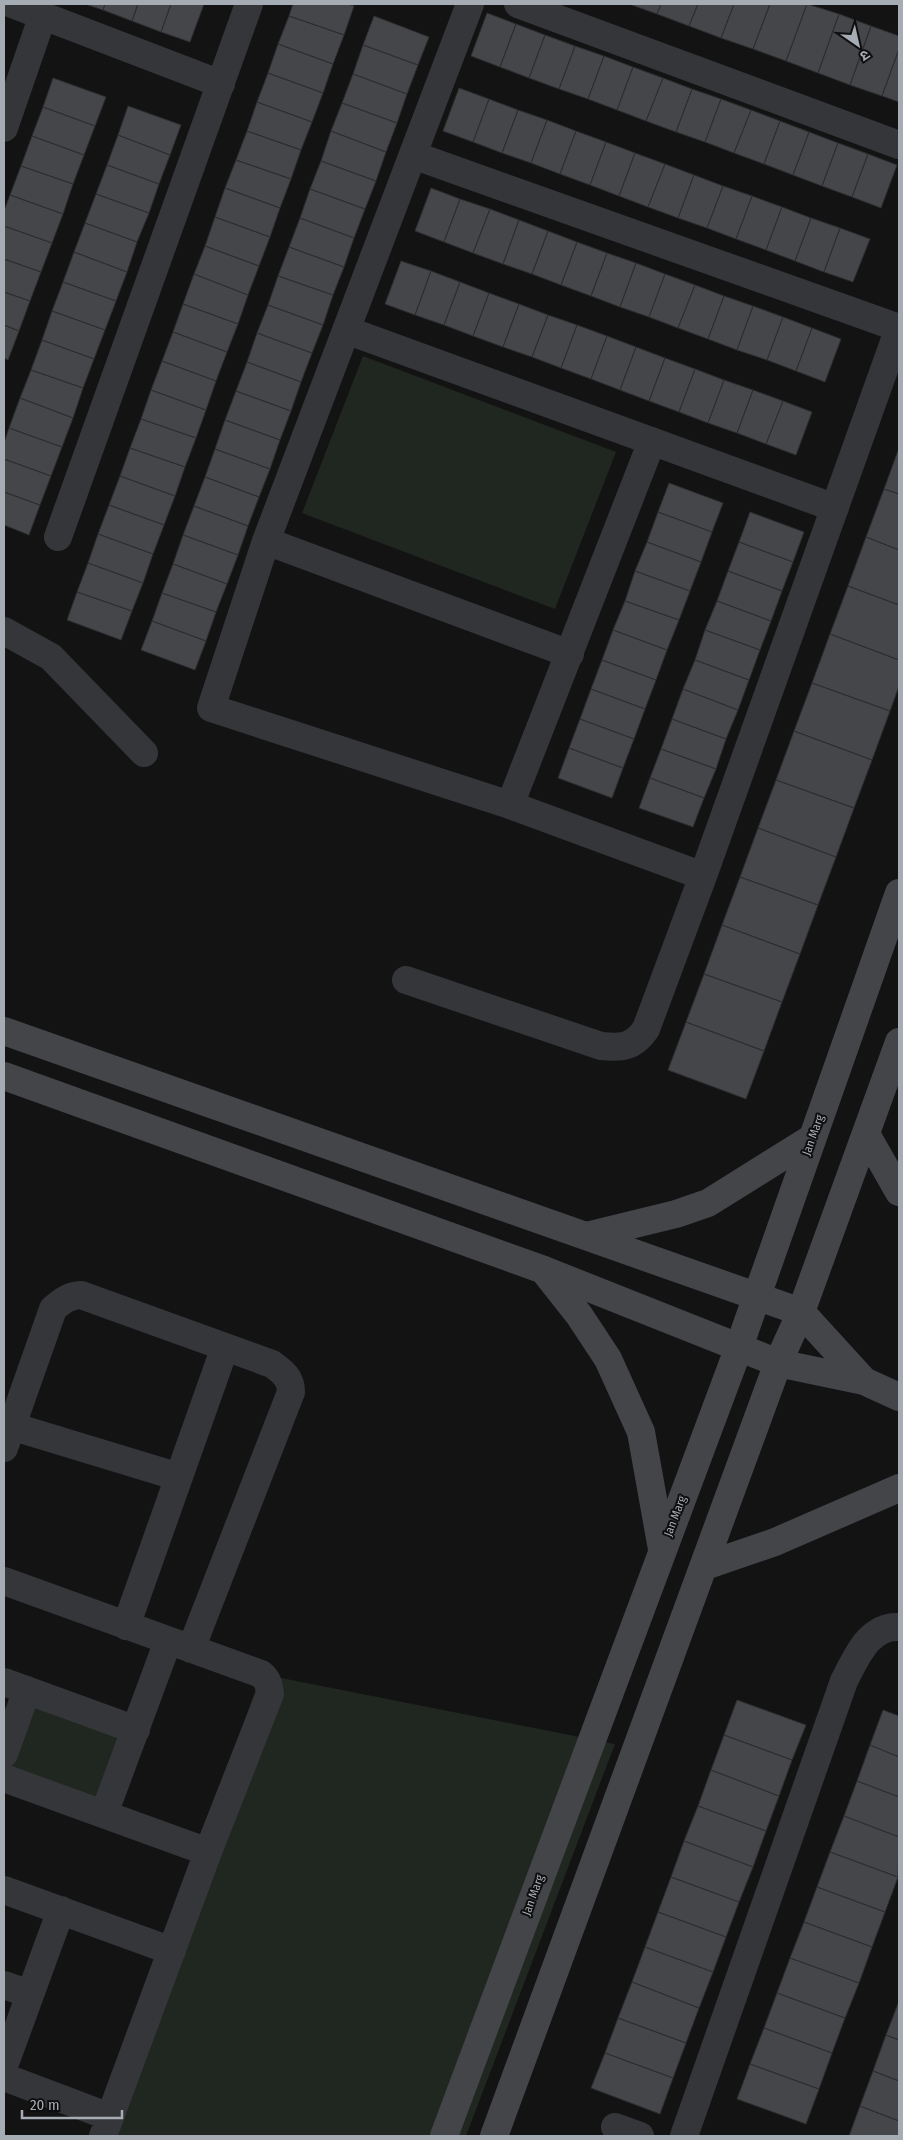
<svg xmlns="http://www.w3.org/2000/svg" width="903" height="2140" font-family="'Fira Sans Condensed','Noto Sans Devanagari',sans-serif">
<rect width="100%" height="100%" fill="#131314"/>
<path fill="#202620" d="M 363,356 L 616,452 L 555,609 L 302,513 Z
M 261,1674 L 615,1744 L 466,2136 L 101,2136 Z
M 34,1704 L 124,1738 L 98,1801 L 10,1769 Z"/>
<path fill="#454649" stroke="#2d2e30" d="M 85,4 L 105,4 L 103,10 Z
M 105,4 L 138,4 L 132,21 L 103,10 Z
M 138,4 L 171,4 L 161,32 L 132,21 Z
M 171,4 L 204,4 L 190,42 L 161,32 Z
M 293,4 L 347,4 L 354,6 L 344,35 L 289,16 Z
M 629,4 L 661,4 L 657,14 Z
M 661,4 L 698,4 L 689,26 L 657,14 Z
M 698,4 L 734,4 L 721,38 L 689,26 Z
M 734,4 L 770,4 L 753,49 L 721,38 Z
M 770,4 L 807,4 L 786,61 L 753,49 Z
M 807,4 L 839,14 L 818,73 L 786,61 Z
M 487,13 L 516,24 L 500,67 L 471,56 Z
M 839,14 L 871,26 L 850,85 L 818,73 Z
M 289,16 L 344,35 L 333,64 L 278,44 Z
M 374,16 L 429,37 L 418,65 L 363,45 Z
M 516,24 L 545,35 L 529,78 L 500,67 Z
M 871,26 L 899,36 L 899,49 L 882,96 L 850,85 Z
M 545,35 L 575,46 L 559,89 L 529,78 Z
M 278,44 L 333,64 L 323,93 L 268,73 Z
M 363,45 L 418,65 L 407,94 L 353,74 Z
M 575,46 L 604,56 L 588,99 L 559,89 Z
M 899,49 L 899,102 L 882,96 Z
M 604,56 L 633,67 L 617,110 L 588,99 Z
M 633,67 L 663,78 L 646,121 L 617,110 Z
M 268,73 L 323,93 L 312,122 L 257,102 Z
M 353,74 L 407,94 L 397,123 L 342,103 Z
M 53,78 L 106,97 L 95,126 L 43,107 Z
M 663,78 L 692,89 L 676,132 L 646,121 Z
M 459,88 L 489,99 L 473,142 L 443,131 Z
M 692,89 L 721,99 L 705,142 L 676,132 Z
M 489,99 L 518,110 L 502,153 L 473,142 Z
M 721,99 L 751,110 L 734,153 L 705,142 Z
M 257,102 L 312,122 L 301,150 L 247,131 Z
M 342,103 L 397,123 L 386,152 L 331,131 Z
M 128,106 L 181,125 L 170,155 L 118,135 Z
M 43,107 L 95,126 L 84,155 L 32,136 Z
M 518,110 L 547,120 L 531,163 L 502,153 Z
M 751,110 L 780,121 L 764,164 L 734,153 Z
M 547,120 L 576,131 L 560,174 L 531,163 Z
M 780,121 L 809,132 L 793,175 L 764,164 Z
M 247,131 L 301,150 L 291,179 L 236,160 Z
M 331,131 L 386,152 L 376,181 L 321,161 Z
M 576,131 L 606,142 L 590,185 L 560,174 Z
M 809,132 L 838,143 L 822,186 L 793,175 Z
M 118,135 L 170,155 L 159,184 L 107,165 Z
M 32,136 L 84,155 L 73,184 L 21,166 Z
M 606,142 L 635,153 L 619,196 L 590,185 Z
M 838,143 L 868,154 L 852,197 L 822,186 Z
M 635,153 L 665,164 L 648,207 L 619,196 Z
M 868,154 L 897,165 L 881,208 L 852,197 Z
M 236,160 L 291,179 L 280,208 L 225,188 Z
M 321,161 L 376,181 L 365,209 L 310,189 Z
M 665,164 L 694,175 L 678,218 L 648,207 Z
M 107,165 L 159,184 L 149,213 L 96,194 Z
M 21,166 L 73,184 L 63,214 L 10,195 Z
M 694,175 L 723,186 L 707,228 L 678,218 Z
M 723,186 L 752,196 L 736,239 L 707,228 Z
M 225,188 L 280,208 L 270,237 L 215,217 Z
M 431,188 L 460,199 L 444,242 L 415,231 Z
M 310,189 L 365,209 L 354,238 L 300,218 Z
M 96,194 L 149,213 L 137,242 L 85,223 Z
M 10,195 L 63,214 L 52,243 L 4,226 L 4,211 Z
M 752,196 L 782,207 L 766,250 L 736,239 Z
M 460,199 L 490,209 L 473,253 L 444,242 Z
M 782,207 L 811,218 L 795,261 L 766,250 Z
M 490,209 L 519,220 L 503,264 L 473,253 Z
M 215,217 L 270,237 L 259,266 L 205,246 Z
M 300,218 L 354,238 L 344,267 L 289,247 Z
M 811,218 L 840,228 L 824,272 L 795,261 Z
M 519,220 L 548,231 L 532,274 L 503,264 Z
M 85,223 L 137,242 L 127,272 L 74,252 Z
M 4,226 L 52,243 L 41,272 L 4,259 Z
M 840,228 L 870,239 L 853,282 L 824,272 Z
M 548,231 L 577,242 L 561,285 L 532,274 Z
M 577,242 L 607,253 L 591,296 L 561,285 Z
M 205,246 L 259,266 L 248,295 L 194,274 Z
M 289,247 L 344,267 L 333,295 L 278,276 Z
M 74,252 L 127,272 L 116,301 L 63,282 Z
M 607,253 L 636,263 L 620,307 L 591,296 Z
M 4,259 L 41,272 L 30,301 L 4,292 Z
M 401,261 L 431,271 L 415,315 L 385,304 Z
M 636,263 L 665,274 L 649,317 L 620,307 Z
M 431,271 L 460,282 L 444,325 L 415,315 Z
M 194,274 L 248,295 L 238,324 L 183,304 Z
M 665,274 L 695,285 L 678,328 L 649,317 Z
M 278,276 L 333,295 L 323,325 L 268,305 Z
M 63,282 L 116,301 L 105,330 L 52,311 Z
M 460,282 L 489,293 L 473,336 L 444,325 Z
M 695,285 L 724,296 L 708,339 L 678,328 Z
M 4,292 L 30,301 L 19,331 L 4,325 Z
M 489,293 L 519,304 L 503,347 L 473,336 Z
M 724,296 L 753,306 L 737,350 L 708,339 Z
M 183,304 L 238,324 L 227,352 L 173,332 Z
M 519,304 L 548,315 L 532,357 L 503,347 Z
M 268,305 L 323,325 L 312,353 L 257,333 Z
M 753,306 L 783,317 L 767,360 L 737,350 Z
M 52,311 L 105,330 L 94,359 L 42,340 Z
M 548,315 L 577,325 L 561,368 L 532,357 Z
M 783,317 L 812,328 L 796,371 L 767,360 Z
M 4,325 L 19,331 L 8,360 L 4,358 Z
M 577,325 L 607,336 L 591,379 L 561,368 Z
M 812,328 L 841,339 L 825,382 L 796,371 Z
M 173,332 L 227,352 L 216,381 L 162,361 Z
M 257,333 L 312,353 L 301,382 L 247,362 Z
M 607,336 L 636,347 L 620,390 L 591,379 Z
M 42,340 L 94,359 L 83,388 L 31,370 Z
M 636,347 L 665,358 L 649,401 L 620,390 Z
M 665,358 L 695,369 L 679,412 L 649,401 Z
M 162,361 L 216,381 L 206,410 L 151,390 Z
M 247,362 L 301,382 L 291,411 L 236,391 Z
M 695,369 L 724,380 L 708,423 L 679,412 Z
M 31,370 L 83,388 L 73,418 L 20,398 Z
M 724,380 L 753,390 L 737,433 L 708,423 Z
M 151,390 L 206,410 L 196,438 L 141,419 Z
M 753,390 L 783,401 L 766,444 L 737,433 Z
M 236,391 L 291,411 L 280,440 L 225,420 Z
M 20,398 L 73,418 L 62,447 L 9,428 Z
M 783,401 L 812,412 L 796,455 L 766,444 Z
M 141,419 L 196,438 L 185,467 L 130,448 Z
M 225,420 L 280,440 L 270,469 L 215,449 Z
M 9,428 L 62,447 L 51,476 L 4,459 L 4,443 Z
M 130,448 L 185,467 L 175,496 L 120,476 Z
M 899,448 L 899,494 L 884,489 Z
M 215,449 L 270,469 L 259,497 L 205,477 Z
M 4,459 L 51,476 L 40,505 L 4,492 Z
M 120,476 L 175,496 L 164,525 L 109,505 Z
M 205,477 L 259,497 L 248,526 L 194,506 Z
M 669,483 L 723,503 L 712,532 L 658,512 Z
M 884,489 L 899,494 L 899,550 L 866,537 Z
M 4,492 L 40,505 L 29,535 L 4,525 Z
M 109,505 L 164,525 L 153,554 L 98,534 Z
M 194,506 L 248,526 L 238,555 L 183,535 Z
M 658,512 L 712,532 L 701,562 L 647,542 Z
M 750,512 L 804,532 L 793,562 L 739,542 Z
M 98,534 L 153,554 L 143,583 L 88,563 Z
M 183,535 L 238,555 L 227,584 L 173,564 Z
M 866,537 L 899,550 L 899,605 L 848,586 Z
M 647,542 L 701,562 L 690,591 L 635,571 Z
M 739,542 L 793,562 L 782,591 L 728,571 Z
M 88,563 L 143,583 L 132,611 L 77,592 Z
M 173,564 L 227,584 L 216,612 L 162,593 Z
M 635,571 L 690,591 L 679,620 L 625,601 Z
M 728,571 L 782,591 L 771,621 L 717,601 Z
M 848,586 L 899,605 L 899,660 L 830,634 Z
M 77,592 L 132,611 L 121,640 L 67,620 Z
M 162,593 L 216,612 L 206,641 L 152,621 Z
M 625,601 L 679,620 L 667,650 L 613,630 Z
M 717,601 L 771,621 L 760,650 L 705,630 Z
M 152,621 L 206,641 L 195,670 L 141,650 Z
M 613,630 L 667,650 L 656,680 L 602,660 Z
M 705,630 L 760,650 L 749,680 L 695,660 Z
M 830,634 L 899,660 L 899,686 L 890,711 L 812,683 Z
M 602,660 L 656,680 L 645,709 L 591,689 Z
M 695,660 L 749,680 L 738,710 L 683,689 Z
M 812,683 L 890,711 L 872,760 L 794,731 Z
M 591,689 L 645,709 L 634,739 L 580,719 Z
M 683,689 L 738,710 L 726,739 L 672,719 Z
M 580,719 L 634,739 L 623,768 L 569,748 Z
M 672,719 L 726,739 L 716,769 L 661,749 Z
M 794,731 L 872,760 L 854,808 L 776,780 Z
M 569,748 L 623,768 L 612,798 L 558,778 Z
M 661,749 L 716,769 L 704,798 L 650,778 Z
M 650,778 L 704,798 L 693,827 L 639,808 Z
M 776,780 L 854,808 L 836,857 L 758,828 Z
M 758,828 L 836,857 L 818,905 L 740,877 Z
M 740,877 L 818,905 L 800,954 L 722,925 Z
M 722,925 L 800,954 L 782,1002 L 704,974 Z
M 704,974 L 782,1002 L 764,1051 L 686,1022 Z
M 686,1022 L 764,1051 L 746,1099 L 668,1070 Z
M 737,1700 L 806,1725 L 792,1760 L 724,1735 Z
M 883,1710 L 899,1716 L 899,1757 L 870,1745 Z
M 724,1735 L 792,1760 L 779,1796 L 711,1770 Z
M 870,1745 L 899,1757 L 899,1797 L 857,1781 Z
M 711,1770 L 779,1796 L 766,1831 L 698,1806 Z
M 857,1781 L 899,1797 L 899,1837 L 844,1816 Z
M 698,1806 L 766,1831 L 753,1867 L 684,1841 Z
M 844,1816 L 899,1837 L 898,1877 L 830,1852 Z
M 684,1841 L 753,1867 L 739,1902 L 671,1877 Z
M 830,1852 L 898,1877 L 885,1912 L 817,1887 Z
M 671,1877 L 739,1902 L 726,1937 L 658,1912 Z
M 817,1887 L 885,1912 L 872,1947 L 804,1922 Z
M 658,1912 L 726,1937 L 713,1972 L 645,1947 Z
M 804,1922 L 872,1947 L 859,1983 L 790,1958 Z
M 645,1947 L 713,1972 L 699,2008 L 632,1982 Z
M 790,1958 L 859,1983 L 845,2018 L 777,1993 Z
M 632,1982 L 699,2008 L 686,2043 L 618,2018 Z
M 777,1993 L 845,2018 L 832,2053 L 764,2028 Z
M 899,2001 L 899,2040 L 886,2035 Z
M 618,2018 L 686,2043 L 673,2078 L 605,2053 Z
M 764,2028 L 832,2053 L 819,2089 L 750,2064 Z
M 886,2035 L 899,2040 L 899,2081 L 873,2071 Z
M 605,2053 L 673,2078 L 660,2114 L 591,2088 Z
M 750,2064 L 819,2089 L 806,2124 L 737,2099 Z
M 873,2071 L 899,2081 L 899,2121 L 860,2106 Z
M 860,2106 L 899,2121 L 899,2136 L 849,2136 Z"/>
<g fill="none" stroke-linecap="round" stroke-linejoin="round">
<path stroke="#343639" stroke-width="28" d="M 12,4 L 221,84
M 470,4 L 266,541 L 211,708 L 510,805 L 703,876
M 518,4 L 899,145
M 4,128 L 43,15
M 413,155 L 899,328
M 346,330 L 835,508
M 58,537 L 249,4
M 266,541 L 570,654
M 4,631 L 51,657 L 144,753
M 510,805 L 652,441
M 406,980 L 601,1046 C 621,1048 633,1048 646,1029 L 703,876 L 899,328
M 11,1426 L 179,1477
M 4,1448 L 53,1309 C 63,1300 69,1296 81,1295 L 272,1364 C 283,1372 291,1378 291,1392 L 191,1649
M 4,1581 L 261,1674 C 268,1680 269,1685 270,1694 L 208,1852 L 103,2136
M 126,1626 L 225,1347
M 4,1682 L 136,1730
M 4,1754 L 27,1690
M 4,1778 L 208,1852
M 104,1814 L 168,1641
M 4,1890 L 172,1951
M 4,1985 L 30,1994
M 4,2066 L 61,1910
M 4,2077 L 110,2117
M 615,2127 L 640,2136
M 684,2136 L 844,1681 C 856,1658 869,1625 899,1627"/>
<path stroke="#434549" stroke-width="28" d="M 4,1031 L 801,1312 L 864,1381
M 4,1076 L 544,1270 L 778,1363 L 864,1381 L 899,1397
M 866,1134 L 899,1192
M 586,1236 L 676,1214 L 708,1203 L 812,1138
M 545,1272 L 579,1315 L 608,1359 L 641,1432 L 662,1549
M 705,1566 L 775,1542 L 899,1488
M 444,2136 L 739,1347 L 899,893
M 494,2136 L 778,1363 L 801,1312 L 899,1042"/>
</g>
<g text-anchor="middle" stroke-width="4" stroke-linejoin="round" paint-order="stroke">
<g font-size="12" fill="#a6acb3" stroke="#0e0e0f">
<text transform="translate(813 1135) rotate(-70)" y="4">Jan Marg</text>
<text transform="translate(675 1516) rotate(-69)" y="4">Jan Marg</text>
<text transform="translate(533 1895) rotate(-70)" y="4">Jan Marg</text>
</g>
</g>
<rect width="903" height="2140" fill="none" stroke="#a6acb3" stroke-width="10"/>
<g transform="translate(858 45) rotate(146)" stroke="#0e0e0f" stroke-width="4" paint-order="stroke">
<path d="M0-4L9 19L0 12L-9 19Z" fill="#a6acb3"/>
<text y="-8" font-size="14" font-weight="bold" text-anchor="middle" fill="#a6acb3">उ</text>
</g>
<path d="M22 2110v8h100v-8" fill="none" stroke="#a6acb3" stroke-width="2.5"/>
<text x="30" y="2110" font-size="15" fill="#a6acb3" stroke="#0e0e0f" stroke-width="4" paint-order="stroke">20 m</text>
</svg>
